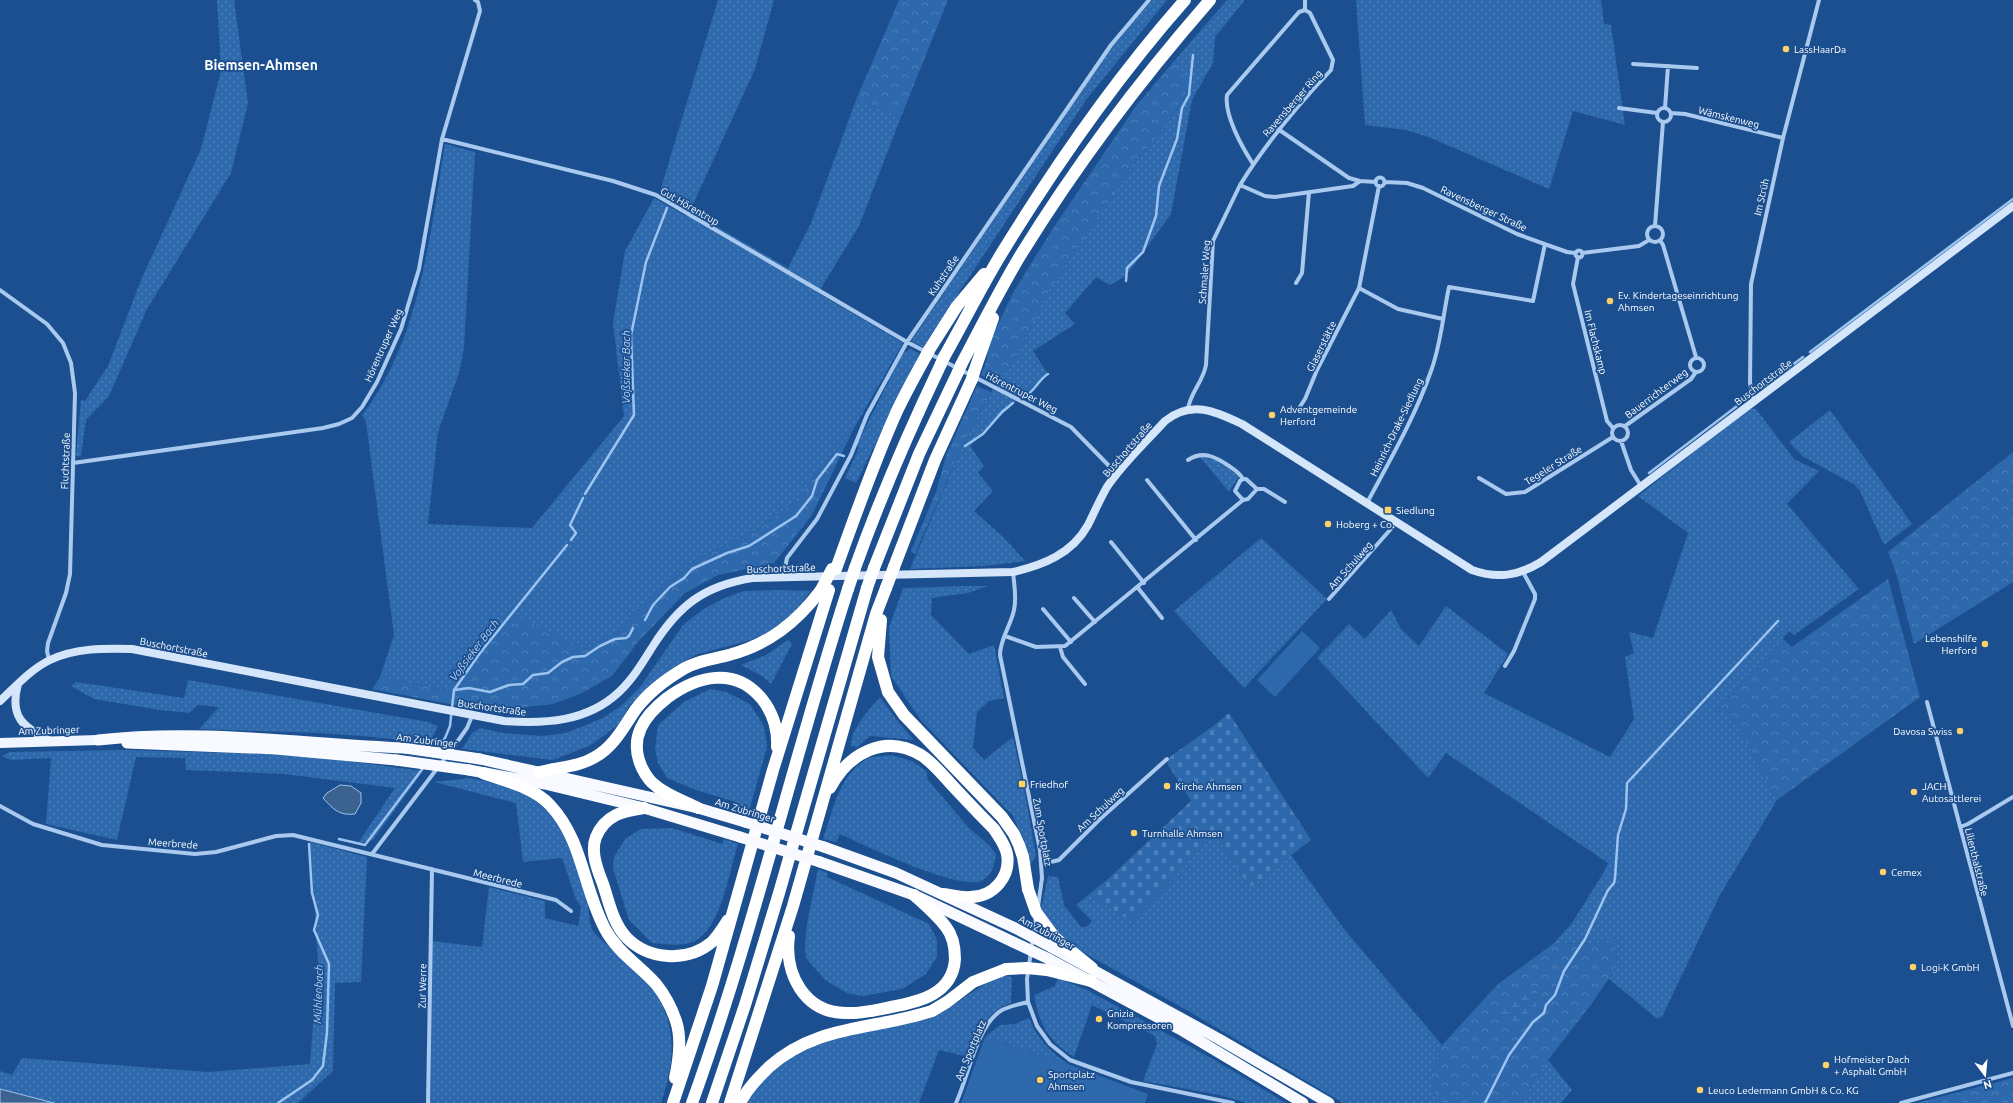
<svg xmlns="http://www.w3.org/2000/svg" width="2013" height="1103" font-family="Ubuntu,sans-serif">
<defs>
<pattern id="green-dots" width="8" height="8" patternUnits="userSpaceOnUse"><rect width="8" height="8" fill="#2e69ad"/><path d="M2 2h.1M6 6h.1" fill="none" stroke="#4d80b9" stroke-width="1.8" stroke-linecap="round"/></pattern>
<pattern id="forest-crowns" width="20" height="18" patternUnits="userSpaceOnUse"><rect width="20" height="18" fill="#2e69ad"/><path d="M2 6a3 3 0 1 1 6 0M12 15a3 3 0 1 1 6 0" fill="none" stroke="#4d80b9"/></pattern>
<pattern id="wetland-marsh" width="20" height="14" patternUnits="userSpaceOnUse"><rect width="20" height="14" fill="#2e69ad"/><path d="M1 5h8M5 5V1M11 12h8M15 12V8" fill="none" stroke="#4d80b9"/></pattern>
<pattern id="cemetery-stones" width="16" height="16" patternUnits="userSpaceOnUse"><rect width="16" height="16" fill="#2e69ad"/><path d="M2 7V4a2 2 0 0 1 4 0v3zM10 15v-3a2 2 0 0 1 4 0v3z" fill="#4d80b9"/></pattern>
</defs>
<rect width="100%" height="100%" fill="#1b4f8f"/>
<path fill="url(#green-dots)" d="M 217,0 L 234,0 L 248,103 L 231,173 L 147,309 L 109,396 L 86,420 L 81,456 L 76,456 L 81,400 L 85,401 L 108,366 L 141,280 L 201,149 L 221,71 Z
M 718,0 L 774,0 L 755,69 L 690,211 L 788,268 L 811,223 L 856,100 L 901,117 L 859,226 L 818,293 L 903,343 L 853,430 L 792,504 L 758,529 L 694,561 L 630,615 L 623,629 L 586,649 L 510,614 L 446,690 L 380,677 L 394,635 L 366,422 L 362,415 C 420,341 430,234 445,144 L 475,152 L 464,348 L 459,373 L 438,432 L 428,524 L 532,528 L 624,416 L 613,323 L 625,251 L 654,198 L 686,216 L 689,212 L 660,191 Z
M 1152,0 L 1167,0 L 1086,100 L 923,347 L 911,341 L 1113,44 Z
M 1227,0 L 1245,0 L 1215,37 L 1213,63 L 1192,100 L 1171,214 L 1126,276 L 1110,285 L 1096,277 L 1065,313 L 1075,324 L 1033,351 L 1048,374 L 1015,402 L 970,446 L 984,466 L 978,473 L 993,491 L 974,511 L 1004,538 L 1025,561 L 985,566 L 910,569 L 960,451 L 991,392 L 1015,360 L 1047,292 L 1131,168 L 1169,121 L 1190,89 L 1175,60 Z
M 1356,0 L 1601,0 L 1604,24 L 1611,25 L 1625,125 L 1573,111 L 1549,189 L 1431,138 L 1406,130 L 1365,125 Z
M 911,349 L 920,354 L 856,483 L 845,478 L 859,448 L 857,444 L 903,353 Z
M 1749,409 L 1756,409 L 1794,459 L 1819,471 L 1787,504 L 1859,589 L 1794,635 L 1789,631 L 1718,710 L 1731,714 L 1777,800 L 1720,895 L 1662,1017 L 1656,1018 L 1609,979 L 1616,968 L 1617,937 L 1597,943 L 1553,944 L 1572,923 L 1605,870 L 1608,863 L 1446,753 L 1428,778 L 1317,658 L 1349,624 L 1365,639 L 1391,610 L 1401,629 L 1419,646 L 1446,606 L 1508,654 L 1484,693 L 1610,757 L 1634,719 L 1625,657 L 1634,653 L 1629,632 L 1653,638 L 1688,533 L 1638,496 Z
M 1830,410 L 1912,524 L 1884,545 L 1860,491 L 1855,485 L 1802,456 L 1789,442 Z
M 1200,457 L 1216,460 L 1239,476 L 1229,492 Z
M 1261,538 L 1327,599 L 1244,688 L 1174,611 Z
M 964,586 L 988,586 L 968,593 L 932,598 L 931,615 L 969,654 L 994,645 L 1004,698 L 989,701 L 977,712 L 973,748 L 984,760 L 1013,737 L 1025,793 L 1036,856 L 1030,865 L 1025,842 L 1013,816 L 920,719 L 891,676 L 889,628 L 903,588 Z
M 779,590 L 811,591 L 794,612 L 774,629 L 751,640 L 695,655 L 672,668 L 630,705 L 618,725 L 591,745 L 553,760 L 462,749 L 472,733 L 480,728 L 502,733 L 543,736 L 566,733 L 603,718 L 621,706 L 640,687 L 683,625 L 702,610 L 722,599 L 744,591 Z
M 788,640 L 792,644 L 771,684 L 762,676 L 741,665 L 766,655 Z
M 188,680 L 428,722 L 438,726 L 429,744 C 353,732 276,732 199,729 L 219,707 L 198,705 L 189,713 L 160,710 L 94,699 L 71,686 L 76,682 L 184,698 Z
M 710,689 L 726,692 L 750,704 L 764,726 L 767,747 L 748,815 L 738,811 L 739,803 L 696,790 L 667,778 L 658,763 L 655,748 L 658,725 L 684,702 Z
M 880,697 L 899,723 L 914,740 L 870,736 L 857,747 L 851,746 C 851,728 869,710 880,697 Z
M 126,750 L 301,755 L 423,771 L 373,840 L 358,843 L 395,788 L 284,774 L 186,770 L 185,758 L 136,757 L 117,840 L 46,824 L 51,758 L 11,760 L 2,756 L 9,752 Z
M 891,755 L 912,761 L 926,771 L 928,780 L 968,827 L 989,845 L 996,854 C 994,865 993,874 983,880 C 962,893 864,845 840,834 L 836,842 L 823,839 C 833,811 839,774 867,759 C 873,756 884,756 891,755 Z
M 470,778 C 556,794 562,823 587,898 C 589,906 589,926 593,931 C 600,940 611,947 620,955 C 629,965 641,975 649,985 C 679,1022 675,1062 661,1103 L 430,1103 L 432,941 L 482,947 L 489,887 L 545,901 L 545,918 L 578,926 L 581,907 L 576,899 L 562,858 L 523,862 L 516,803 L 434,782 Z
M 672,828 L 722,844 L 724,839 L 738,844 C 729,871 722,926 695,941 C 683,947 665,944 652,943 L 629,920 L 613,868 L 614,857 L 625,839 L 641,829 Z
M 1214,834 L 1250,887 L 1291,855 L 1344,929 L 1442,1045 L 1431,1075 L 1436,1103 L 1343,1103 L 1190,1012 L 1070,945 L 1059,933 L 1041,909 L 1048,876 L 1058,877 L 1064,905 L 1081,927 L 1086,927 L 1092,921 L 1076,905 L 1088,895 L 1133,922 Z
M 310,842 L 367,857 L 361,982 L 335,983 L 333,1071 L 298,1103 L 54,1103 L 0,1089 L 0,1071 L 12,1075 L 22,1058 L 208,1072 L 310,1064 L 318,961 Z
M 818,869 L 827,873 L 827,877 L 929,924 L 937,940 L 937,957 L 926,974 L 902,989 L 863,996 L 847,993 L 825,980 L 806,958 L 805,947 L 807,923 Z
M 1008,975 L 1012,978 L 1011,1003 C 984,1014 982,1028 972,1053 L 964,1056 L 939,1050 L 919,1103 L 746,1103 C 786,1046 824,1040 889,1027 C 901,1024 913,1023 925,1020 C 955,1010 974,984 1008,975 Z
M 1058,978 L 1089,991 L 1218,1062 L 1286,1103 L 1247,1103 L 1219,1095 L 1143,1081 L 1157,1044 L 1155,1036 L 1092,1005 L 1074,1057 C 1047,1039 1040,1026 1034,995 L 1055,986 Z
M 1029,1018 C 1038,1040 1051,1053 1070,1065 L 985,1037 L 1000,1025 L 1015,1024 Z
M 1548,1060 L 1572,1090 L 1561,1103 L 1520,1103 Z"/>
<path fill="url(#forest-crowns)" d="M 899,0 L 948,0 L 901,117 L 856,100 Z
M 1175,60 L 1190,88 L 1169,121 L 1131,168 L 1048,292 L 1015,360 L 997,384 L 981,375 L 987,359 L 988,345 L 1014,291 L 1054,227 L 1136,106 Z
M 977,386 L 991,392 L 960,451 L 915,554 L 911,551 L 936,492 L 946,456 Z
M 853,430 L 812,515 L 774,563 L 718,575 L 685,593 L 638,642 L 612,676 L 582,693 L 553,704 L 517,708 L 500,714 L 372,689 L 380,677 L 446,690 L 510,613 L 586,649 L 623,629 L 630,615 L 694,561 L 758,529 L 792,504 Z
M 2013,452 L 2013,582 L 1914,644 L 1896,573 L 1888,552 Z
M 1888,579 L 1920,697 L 1777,800 L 1731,714 L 1717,711 L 1782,638 L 1792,647 Z
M 1617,937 L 1616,968 L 1590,1006 L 1548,1060 L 1520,1103 L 1436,1103 L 1431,1075 L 1442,1045 L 1498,984 L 1553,944 L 1597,943 Z
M 2013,1078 L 2013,1103 L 1917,1103 Z"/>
<path fill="url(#wetland-marsh)" d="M 1524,987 C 1530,986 1540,992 1542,998 L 1524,1025 L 1519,1027 L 1507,1021 L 1501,1016 L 1503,1011 Z"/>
<path fill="url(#cemetery-stones)" d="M 1229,713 L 1311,840 L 1250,887 L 1214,834 L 1133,922 L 1088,895 L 1108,879 L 1191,801 L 1168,765 L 1167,759 L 1216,724 Z"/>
<path fill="#2e69ad" d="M 1302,631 L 1320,648 L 1275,697 L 1257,680 Z
M 985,1037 L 1070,1065 L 1148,1094 L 1145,1103 L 961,1103 Z"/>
<path fill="#3c6290" stroke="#9cc4f0" d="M 340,785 L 351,786 L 361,793 L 361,803 L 355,814 C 339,816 333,809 323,798 L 327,793 Z
M 0,1089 L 54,1103 L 0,1103 Z"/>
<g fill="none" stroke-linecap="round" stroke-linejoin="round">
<path stroke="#9cc4f0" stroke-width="2.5" d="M 1126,281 L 1127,268 L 1143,252 L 1156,216 L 1159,186 L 1177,139 L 1182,108 L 1189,95 L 1193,55
M 1810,352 L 2013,199
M 1762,388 L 1803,357
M 1023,397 C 1035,392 1038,380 1048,374
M 965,446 L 983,434 L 1002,412 L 1013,403
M 1649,473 L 1741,403
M 585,494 L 634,415 L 631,335 L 646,262 L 667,208
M 571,540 L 576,533 L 570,525 L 583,498
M 645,620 L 653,605 L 670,587 L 684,578 L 692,569 L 727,553 L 749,546 L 796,516 L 812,496 L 817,480 L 837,454 L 844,456
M 455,690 L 469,688 L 490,692 L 509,685 L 523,684 L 533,675 L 548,673 L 562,662 L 573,657 L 585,656 L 600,646 L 615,639 L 626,638 L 629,636 L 633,628
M 437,749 L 445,738 L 450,726 L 454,690 L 480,653 L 567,545
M 339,839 L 365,845 L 423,768
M 278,1103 L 312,1080 L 323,1066 L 327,1032 L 329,964 L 314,930 L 318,915 L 312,893 L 309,844
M 1485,1103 L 1509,1055 L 1533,1022 L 1544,1013 L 1546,1005 L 1555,995 L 1564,971 L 1585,939 L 1608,890 L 1614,883 L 1615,878 L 1618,835 L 1626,809 L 1627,783 L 1778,621"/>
<path stroke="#a9c9ee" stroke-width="4" d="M 1305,10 L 1305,0
M 1633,64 L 1697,68
M 1619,108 L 1657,113
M 1665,108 L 1668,66
M1657 115a7 7 0 1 1 14 0a7 7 0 1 1-14 0Z
M 1671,113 L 1685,114 L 1783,138
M 1278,129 L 1349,178 L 1360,181 L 1376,182
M 442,139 L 613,181 L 656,195 L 907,342 L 1071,427 L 1117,474
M 1253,164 C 1242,147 1224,115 1227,95 L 1299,12 L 1305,10
M1375.5 182a4.5 4.5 0 1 1 9 0a4.5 4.5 0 1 1-9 0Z
M 1385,182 L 1407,183 L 1423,188 L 1517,234 L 1567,252 L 1575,253
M 1240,185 C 1266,143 1297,106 1331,70 L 1333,60 L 1310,13 L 1305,10
M1647 234a8 8 0 1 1 16 0a8 8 0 1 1-16 0Z
M 1655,226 L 1663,122
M 1660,240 L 1663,245 L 1696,357
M1575.5 254a3.5 3.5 0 1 1 7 0a3.5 3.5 0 1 1-7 0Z
M 1582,253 L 1639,246 L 1649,240
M 1578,257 L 1573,284 L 1607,421 L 1613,428
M 1296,283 L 1302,273 L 1309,192
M 1359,288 L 1398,309 L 1443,319
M 0,290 L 47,324 L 63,343 L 71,363 L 75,393 L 70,574 L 66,593 L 48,643 L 47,651 L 49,660
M1690 365a7 7 0 1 1 14 0a7 7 0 1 1-14 0Z
M 1754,401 L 1750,383 L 1751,284 L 1783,138 L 1819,0
M 1188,409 C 1190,393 1203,382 1206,365 L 1213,241 L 1240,185 L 1265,196 L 1275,197 L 1353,186 L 1360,181
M 1297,411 L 1305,399 L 1317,370 L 1359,288 L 1379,186
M1612 433a8 8 0 1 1 16 0a8 8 0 1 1-16 0Z
M 1625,426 L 1691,379 L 1696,372
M 1621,441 L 1631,470 L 1641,486
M 1188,460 C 1203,450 1216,457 1229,466 C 1235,470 1240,473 1243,479
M 73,463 L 323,428 L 339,424 L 352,418 L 362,407 L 377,382 L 401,329 L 419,269 L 442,139 L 480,11 L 478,2 L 475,0
M 1479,478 L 1506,494 L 1525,492 L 1613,437
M 1243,479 L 1246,479 L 1257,489 L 1248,499 L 1243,500 L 1235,491 L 1240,481 Z
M 1147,480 L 1196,540
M 1257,489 L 1264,489 L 1285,502
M 1367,503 C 1390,460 1415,417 1431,371 C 1441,344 1443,315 1449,287 L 1533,301 L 1545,244
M 1111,542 L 1144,583
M 1013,572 C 1014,584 1017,597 1014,610 C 1011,625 1000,639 1000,655 L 1040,850 L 1042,878 L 1038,907
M 783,577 L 787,558 L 817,519 L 851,455 L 867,415 L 907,342 L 1111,45 L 1149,0
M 1138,588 L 1162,618
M 1074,598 L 1095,622
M 1329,599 L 1397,522
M 1043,609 L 1071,642
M 1005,636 L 1036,647 L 1065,646 L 1243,500
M 1060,647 L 1063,657 L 1085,684
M 1505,666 L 1514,651 L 1535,599 L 1535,594 L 1523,572
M 1927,702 L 2013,1026
M 0,806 L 33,824 L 102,845 L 195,854 L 216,852 L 276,836 L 293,835 L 556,900 L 571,911
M 1960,827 L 1968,824 L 2013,797
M 372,854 L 455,745 L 467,728 L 472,716
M 1042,864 L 1059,860 L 1100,819 L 1167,759
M 1036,917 L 1027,979 L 1028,1002 L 1037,1026 L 1050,1044 L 1070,1060 L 1131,1082 L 1233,1103
M 428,1103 L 432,869
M 956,1103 C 968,1078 977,1024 1002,1010 C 1010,1006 1020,1004 1028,1002
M 1901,1103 L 2013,1073"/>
<path stroke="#d6e6fa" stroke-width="8" d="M 18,684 C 9,717 23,727 50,741
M 0,701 C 15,687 31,669 50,660 C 75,648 105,648 132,649 L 504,721 C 545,724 587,722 619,692 C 633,679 643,662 653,646 C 679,605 704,586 752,578 L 1013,572 C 1043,565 1072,554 1088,525 C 1094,513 1100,499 1107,487 C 1123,463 1146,442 1165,421 C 1191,400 1215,411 1242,424 L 1472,570 C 1497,579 1518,576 1541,562 L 2013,206"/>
<path stroke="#f0f6ff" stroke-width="10" d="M 0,743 L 98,740"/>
<path stroke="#f8faff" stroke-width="11" d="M 98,740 C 201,728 303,744 405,748
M 127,743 L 276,749 L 396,760
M 480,759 L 698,808 L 745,822
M 469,770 L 545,784 L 644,808 L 740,837
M 824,847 L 896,873 L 1015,928
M 820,862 L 914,895 L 1013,942
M 1051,947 L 1219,1039 L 1329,1103
M 1049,959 L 1183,1031 L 1303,1103"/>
<path stroke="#fff" stroke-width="12" d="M 929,350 L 957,306 L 984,274
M 944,357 C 964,322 982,285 1003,251 C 1057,163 1117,77 1185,0
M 961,365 C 980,329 999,291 1020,256 C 1076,165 1140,80 1210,0
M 974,372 L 993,318
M 894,567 L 935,460 L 972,379
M 855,568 C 880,498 909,431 941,364
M 874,568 L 919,454 L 958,372
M 836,569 C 855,516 874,462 897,411 C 906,392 916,374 926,356
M 881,620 L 878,657 L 888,692 L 904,715 L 1002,817 L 1014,834 L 1019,845 L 1023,857 L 1028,889
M 540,772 C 558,767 579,767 595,757 C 614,747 624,726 636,709 C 648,693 668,678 685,668 C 699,660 714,659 729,655 C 769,644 796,623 821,590
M 483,773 C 505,781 533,787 550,805 C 583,840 583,888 605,929 C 617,952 639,965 656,984 C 664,994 672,1009 676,1021 C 682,1039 679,1060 675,1078
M 830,788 C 848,754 884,733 921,755 C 932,762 941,773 950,783 C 964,798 979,814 994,829 C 999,837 1005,844 1007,854 C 1011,876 994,897 970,897 C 962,898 952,895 943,894
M 644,808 C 623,811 605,815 596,837 C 590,852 598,871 603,884 C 609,902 613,923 626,937 C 648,960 687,963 712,942 C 718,936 723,928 728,920
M 698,808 C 684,801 666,795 655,785 C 649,781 645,774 642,768 C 628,738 644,716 667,698 C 697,676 735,666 762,699 C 773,713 778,729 777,747
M 789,936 C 784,973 804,1013 846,1013 C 861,1014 876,1010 891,1007 C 919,1002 953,994 955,959 C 955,948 953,936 946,927 C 937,915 925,905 914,895
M 1055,938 L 1092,968
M 1047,970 L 1091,981
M 673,1103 L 712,986 L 773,770 L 829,590
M 692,1103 C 753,934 793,759 848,589
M 712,1103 L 745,1005 L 779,893 L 867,588
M 730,1103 L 793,906 L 876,614 L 886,588
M 740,1103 C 747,1089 758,1078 769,1067 C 817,1024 874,1030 932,1011 L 947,1002 L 973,982 L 1006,969"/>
<path stroke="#f8faff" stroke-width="11" d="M 405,748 L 480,759
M 396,760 L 469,770
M 745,822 L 824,847
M 740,837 L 820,862
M 1015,928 L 1051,947
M 1013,942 L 1049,959"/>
<path stroke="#fff" stroke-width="12" d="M 926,356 L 929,350
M 941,364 L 944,357
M 958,372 L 961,365
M 972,379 L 974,372
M 867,588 L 874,568
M 886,588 L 894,567
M 848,589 L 855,568
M 821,590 L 832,569
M 1028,889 L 1036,912 L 1055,938
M 1006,969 L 1027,968 L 1047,970"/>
</g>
<g fill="#ffd166" stroke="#1b4f8f" stroke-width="1.5">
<circle cx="1786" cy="49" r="4"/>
<circle cx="1610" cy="301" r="4"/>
<circle cx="1272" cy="415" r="4"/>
<rect x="1384" y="506" width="8" height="8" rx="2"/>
<circle cx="1328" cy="524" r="4"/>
<circle cx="1985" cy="644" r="4"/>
<circle cx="1960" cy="731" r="4"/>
<rect x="1018" y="780" width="8" height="8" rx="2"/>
<circle cx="1167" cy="786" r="4"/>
<circle cx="1914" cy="792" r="4"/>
<circle cx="1134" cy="833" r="4"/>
<circle cx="1883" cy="872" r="4"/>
<circle cx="1913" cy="967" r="4"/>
<circle cx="1099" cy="1019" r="4"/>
<circle cx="1826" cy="1065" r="4"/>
<circle cx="1040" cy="1080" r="4"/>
<circle cx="1700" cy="1090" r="4"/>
</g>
<g text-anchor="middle" stroke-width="3.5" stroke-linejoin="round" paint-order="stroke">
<g font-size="10" fill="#fff" stroke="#1b4f8f" text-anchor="start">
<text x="1794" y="53">LassHaarDa</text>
<text x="1618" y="299">Ev. Kindertageseinrichtung<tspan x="1618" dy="12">Ahmsen</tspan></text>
<text x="1280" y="413">Adventgemeinde<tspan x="1280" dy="12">Herford</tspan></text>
<text x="1396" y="514">Siedlung</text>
<text x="1336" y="528">Hoberg + Co.</text>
<text x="1977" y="642" text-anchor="end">Lebenshilfe<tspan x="1977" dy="12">Herford</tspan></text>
<text x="1952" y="735" text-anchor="end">Davosa Swiss</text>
<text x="1030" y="788">Friedhof</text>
<text x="1175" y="790">Kirche Ahmsen</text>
<text x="1922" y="790">JACH<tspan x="1922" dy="12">Autosattlerei</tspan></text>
<text x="1142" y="837">Turnhalle Ahmsen</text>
<text x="1891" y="876">Cemex</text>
<text x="1921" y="971">Logi-K GmbH</text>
<text x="1107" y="1017">Gnizia<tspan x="1107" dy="12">Kompressoren</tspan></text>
<text x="1834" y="1063">Hofmeister Dach<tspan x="1834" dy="12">+ Asphalt GmbH</tspan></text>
<text x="1048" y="1078">Sportplatz<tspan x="1048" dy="12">Ahmsen</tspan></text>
<text x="1708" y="1094">Leuco Ledermann GmbH &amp; Co. KG</text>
</g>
<g font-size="10" fill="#fff" stroke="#1b4f8f">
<text transform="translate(1292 103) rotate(-49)" y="4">Ravensberger Ring</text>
<text transform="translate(1729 117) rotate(14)" y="4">Wämskenweg</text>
<text transform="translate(1761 197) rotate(-77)" y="4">Im Strüh</text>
<text transform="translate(690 206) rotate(30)" y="4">Gut Hörentrup</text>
<text transform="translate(1484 208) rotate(25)" y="4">Ravensberger Straße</text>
<text transform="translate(1204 272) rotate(-86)" y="4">Schmaler Weg</text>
<text transform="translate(943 275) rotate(-56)" y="4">Kuhstraße</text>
<text transform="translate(1596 342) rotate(76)" y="4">Im Flachskamp</text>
<text transform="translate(383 345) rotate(-66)" y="4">Hörentruper Weg</text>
<text transform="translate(1321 346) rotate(-64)" y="4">Glaserstätte</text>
<text transform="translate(1763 382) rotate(-37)" y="4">Buschortstraße</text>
<text transform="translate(1022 392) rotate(27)" y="4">Hörentruper Weg</text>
<text transform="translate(1656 393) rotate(-37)" y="4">Bauerrichterweg</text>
<text transform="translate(1396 427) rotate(-64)" y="4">Heinrich-Drake-Siedlung</text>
<text transform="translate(1127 449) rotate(-49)" y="4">Buschortstraße</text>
<text transform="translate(65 461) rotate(-88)" y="4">Fluchtstraße</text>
<text transform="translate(1553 465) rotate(-32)" y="4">Tegeler Straße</text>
<text transform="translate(1350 565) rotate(-48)" y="4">Am Schulweg</text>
<text transform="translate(781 568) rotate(-2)" y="4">Buschortstraße</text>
<text transform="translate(174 647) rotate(11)" y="4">Buschortstraße</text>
<text transform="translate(492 707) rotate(8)" y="4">Buschortstraße</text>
<text transform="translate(49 730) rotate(-2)" y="4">Am Zubringer</text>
<text transform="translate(427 740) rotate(7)" y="4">Am Zubringer</text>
<text transform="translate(1100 809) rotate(-43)" y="4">Am Schulweg</text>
<text transform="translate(745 810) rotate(17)" y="4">Am Zubringer</text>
<text transform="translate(1043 832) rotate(80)" y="4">Zum Sportplatz</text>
<text transform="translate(173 843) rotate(4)" y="4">Meerbrede</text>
<text transform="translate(1977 862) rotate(76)" y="4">Lilienthalstraße</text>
<text transform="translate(498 878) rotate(14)" y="4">Meerbrede</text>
<text transform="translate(1047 932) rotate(28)" y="4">Am Zubringer</text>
<text transform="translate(422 986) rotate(-89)" y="4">Zur Werre</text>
<text transform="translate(970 1050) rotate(-67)" y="4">Am Sportplatz</text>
</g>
<g font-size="11" font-style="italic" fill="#b5d3f5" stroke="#1b4f8f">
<text transform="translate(626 367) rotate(-90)" y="4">Voßsieker Bach</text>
<text transform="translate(474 650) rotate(-53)" y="4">Voßsieker Bach</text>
<text transform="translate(318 994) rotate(-88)" y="4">Mühlenbach</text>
</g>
<g font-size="14" font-weight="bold" fill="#fff" stroke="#1b4f8f">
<text x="261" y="70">Biemsen-Ahmsen</text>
</g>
</g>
<g transform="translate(1985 1075) rotate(164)" stroke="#1b4f8f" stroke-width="3" paint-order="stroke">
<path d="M0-3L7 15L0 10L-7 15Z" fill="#ffffff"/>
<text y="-6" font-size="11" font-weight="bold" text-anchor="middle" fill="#ffffff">N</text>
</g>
</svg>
